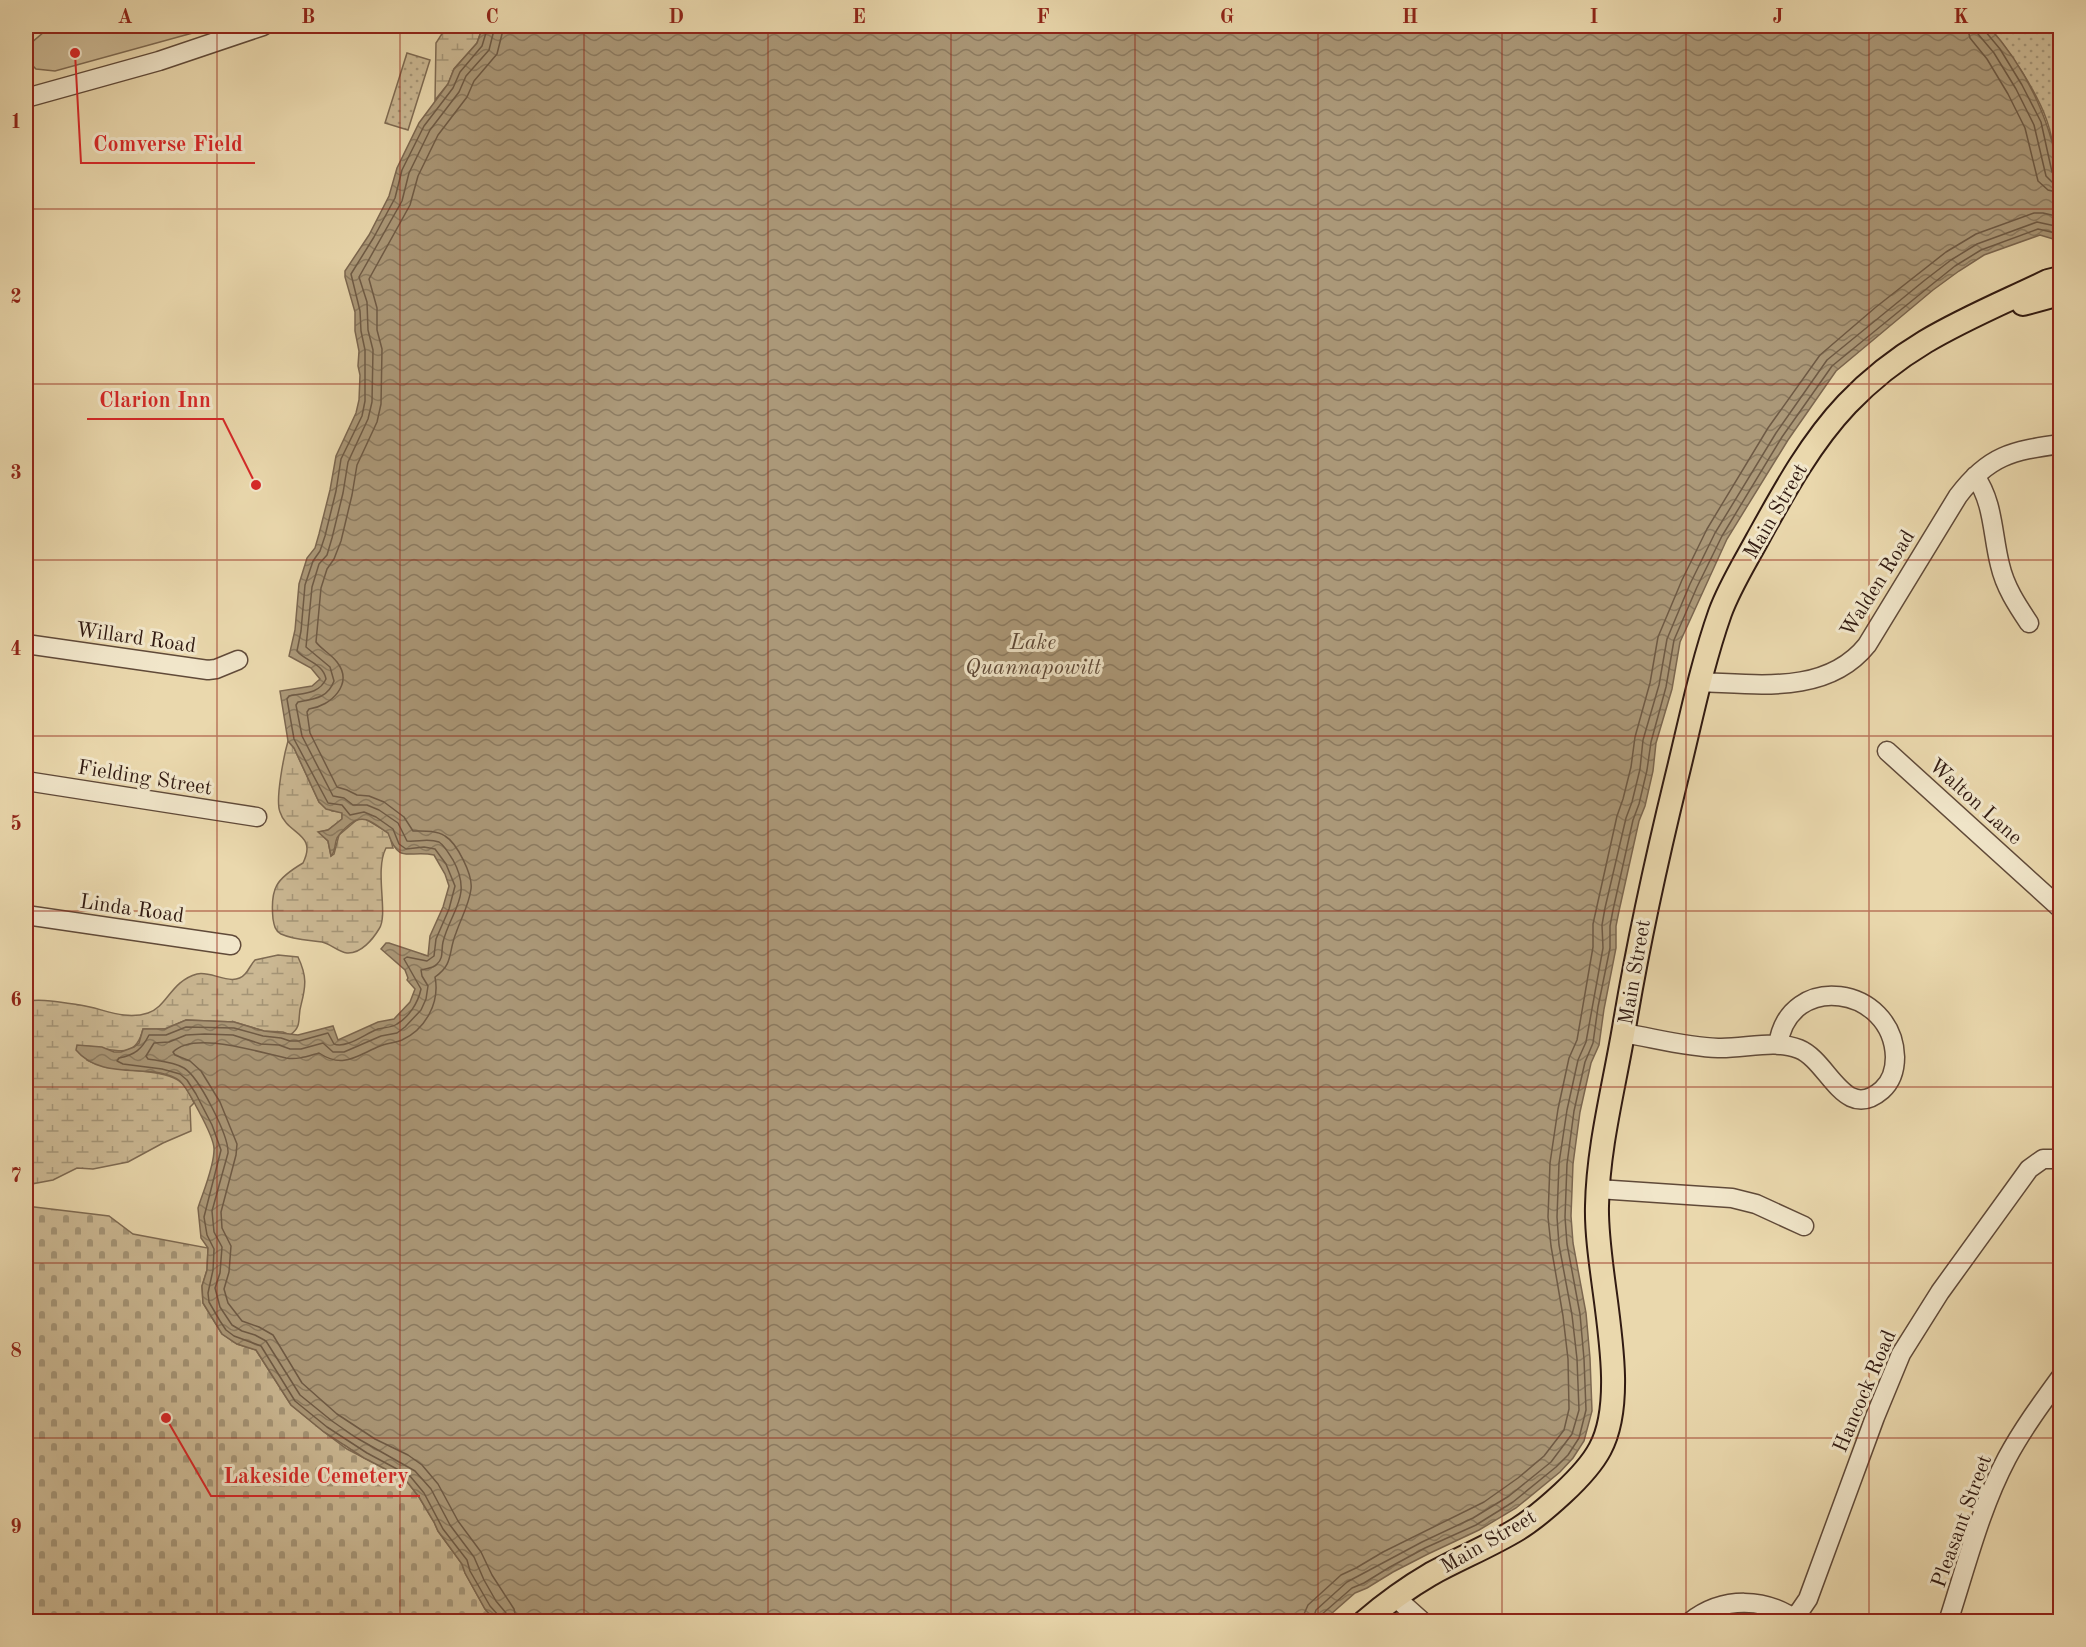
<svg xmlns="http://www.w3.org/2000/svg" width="2086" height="1647" font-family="'Old Standard TT',serif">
<defs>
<pattern id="grass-dots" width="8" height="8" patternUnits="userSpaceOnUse" patternTransform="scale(1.5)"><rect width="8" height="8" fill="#cbb893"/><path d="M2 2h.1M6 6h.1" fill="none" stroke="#a59577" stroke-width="1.8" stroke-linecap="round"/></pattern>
<pattern id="wetland-marsh" width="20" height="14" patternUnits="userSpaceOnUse" patternTransform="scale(1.5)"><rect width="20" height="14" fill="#cbb893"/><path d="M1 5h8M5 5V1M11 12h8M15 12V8" fill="none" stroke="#a59577"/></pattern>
<pattern id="cemetery-stones" width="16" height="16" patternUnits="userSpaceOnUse" patternTransform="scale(1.5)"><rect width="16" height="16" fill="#cbb893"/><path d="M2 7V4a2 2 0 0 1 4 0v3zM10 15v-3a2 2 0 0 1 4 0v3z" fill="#a59577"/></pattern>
<pattern id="water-waves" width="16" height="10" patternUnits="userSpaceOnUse" patternTransform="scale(1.5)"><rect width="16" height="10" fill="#ab9878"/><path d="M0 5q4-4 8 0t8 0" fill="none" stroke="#8c7b61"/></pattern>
</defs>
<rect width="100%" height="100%" fill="#ead8ad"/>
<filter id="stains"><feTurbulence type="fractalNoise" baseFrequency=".00333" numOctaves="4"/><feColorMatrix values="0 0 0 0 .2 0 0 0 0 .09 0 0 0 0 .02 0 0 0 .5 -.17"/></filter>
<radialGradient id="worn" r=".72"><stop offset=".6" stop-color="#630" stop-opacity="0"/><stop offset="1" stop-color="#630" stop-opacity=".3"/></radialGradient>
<path fill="url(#grass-dots)" stroke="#7e6a52" stroke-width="1.5" d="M 1988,26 L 2055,26 L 2060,47 L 2060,186 C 2057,165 2054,142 2047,121 C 2037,92 2009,49 1988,26 Z
M 407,53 L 430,60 L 408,130 L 385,123 Z"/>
<path fill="url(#wetland-marsh)" stroke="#7e6a52" stroke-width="1.5" d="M 447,26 L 483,26 L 477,43 L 454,69 L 448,84 L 435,100 L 436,43 Z
M 288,741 L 294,748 L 319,802 L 332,811 L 342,812 L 342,819 L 328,830 L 319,832 L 328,841 L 331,856 L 334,854 L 339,835 L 359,818 L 364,818 L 389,833 L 393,848 L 386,848 C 374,871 389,915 379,929 C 373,939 361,954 347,953 C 338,952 331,944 322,942 C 308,940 294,940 281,934 C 275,931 274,925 273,919 C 270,888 276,879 303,863 C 318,833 287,835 280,812 C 275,800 284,755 288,741 Z
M 278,955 L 298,957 C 307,976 306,986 301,1005 C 297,1018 303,1026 290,1035 L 283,1032 L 264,1031 L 234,1022 L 186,1020 L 165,1029 L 143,1029 C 134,1066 109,1045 83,1046 L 87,1060 C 115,1074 156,1067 178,1080 C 185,1084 191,1096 194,1103 L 190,1107 L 191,1131 L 163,1143 L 128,1162 L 93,1169 L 77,1168 L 53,1180 L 26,1185 L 26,1001 C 45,999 61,1002 80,1005 C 102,1008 124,1021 148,1013 C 167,1007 171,981 197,974 C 211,970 233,988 245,974 C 249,970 251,964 255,960 Z"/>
<path fill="url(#cemetery-stones)" stroke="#7e6a52" stroke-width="1.5" d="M 26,1206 L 109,1216 L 133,1234 L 208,1248 L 207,1270 L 202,1286 L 203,1303 L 222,1334 L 237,1344 L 256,1350 L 291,1405 L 324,1432 L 347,1449 L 405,1479 L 419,1497 L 434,1522 L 438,1531 L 462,1564 L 465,1573 L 485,1609 L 496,1621 L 26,1621 Z"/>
<path fill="#cbb893" stroke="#7e6a52" stroke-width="1.5" d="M 51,26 L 218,26 L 55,71 L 36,69 L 28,61 L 30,44 Z"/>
<path fill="url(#water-waves)" stroke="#7b664f" stroke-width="1.5" d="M 483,26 L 1988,26 C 2027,68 2055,128 2060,186 C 2062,204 2061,223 2060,241 L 2040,235 L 1984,255 L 1959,271 L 1933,290 L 1836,371 L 1788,440 L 1727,539 L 1680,642 L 1672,689 L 1656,743 L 1653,771 L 1645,806 L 1639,821 L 1619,911 L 1616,926 L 1616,948 L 1604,1009 L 1599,1045 L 1591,1063 L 1580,1112 L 1573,1164 L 1571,1216 L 1573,1243 L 1586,1313 L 1590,1358 L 1592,1411 L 1584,1441 L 1573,1458 L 1560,1472 L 1516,1508 L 1479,1530 L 1428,1554 L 1393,1572 L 1367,1588 L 1355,1593 L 1323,1621 L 496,1621 L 485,1609 L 465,1573 L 462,1564 L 438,1531 L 434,1522 L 419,1497 L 405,1479 L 364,1458 L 324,1432 L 291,1405 L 256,1350 L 237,1344 L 222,1334 L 203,1303 L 202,1286 L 207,1270 L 208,1248 L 201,1238 L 198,1208 C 203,1192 214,1167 214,1150 C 215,1139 200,1114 195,1104 C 191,1097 186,1087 180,1081 C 155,1061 103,1083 76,1050 L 77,1045 L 102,1047 L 114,1052 L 121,1052 L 134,1047 L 139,1043 L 143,1029 L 165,1029 L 186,1020 L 234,1022 L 264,1031 L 298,1035 L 333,1026 L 338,1040 L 378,1022 L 394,1019 L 410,1002 L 415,989 L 407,980 L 408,978 L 405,970 L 381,949 L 386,943 L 389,943 L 428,956 L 430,936 L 443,907 L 449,886 L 445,874 L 434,855 C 408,849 400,866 388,833 C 375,825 365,812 350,824 C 345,828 340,833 337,838 C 334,845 336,851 331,856 L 328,841 L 318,832 L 328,830 L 342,819 L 342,813 L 326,809 L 319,802 L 294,748 L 288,741 L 280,691 L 312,686 L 320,679 L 311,668 L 289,656 L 295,630 L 299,584 L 307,558 L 315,548 L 319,534 L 330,490 L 336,456 L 356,413 L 359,400 L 360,375 L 358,366 L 359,351 L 355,331 L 355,312 L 345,277 L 345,271 L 369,235 L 389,196 L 397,168 L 419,123 L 448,84 L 454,69 L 477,43 Z"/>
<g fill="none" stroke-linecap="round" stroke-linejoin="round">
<path stroke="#6e5a45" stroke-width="1.5" d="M 488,26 L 482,46 L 460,72 L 453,88 L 424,126 L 402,170 L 395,198 L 374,237 L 351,274 L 360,311 L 361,331 L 365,350 L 365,401 L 362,416 L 341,459 L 336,491 L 325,536 L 320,551 L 313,561 L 305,585 L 301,631 L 297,651 C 305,661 323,663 326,679 C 319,694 304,693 289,696 L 287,699 L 294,739 L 328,803 L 342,805 L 350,815 L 364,812 L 376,817 L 393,829 L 399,844 L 406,849 L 424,847 L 435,849 L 446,864 L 455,886 L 449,909 L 436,939 L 434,956 L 427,961 L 407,957 L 404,959 L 421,989 C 418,1003 409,1017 397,1024 C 391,1028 385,1027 378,1029 C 366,1033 347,1049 334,1044 L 328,1033 L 299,1041 L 290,1041 L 281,1038 L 263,1036 L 234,1028 L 186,1027 L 166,1035 L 149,1035 C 142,1049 135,1055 119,1058 L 117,1061 L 123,1064 L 162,1069 L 180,1074 L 187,1080 L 196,1094 L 212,1125 L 221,1150 L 204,1217 L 207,1235 L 214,1249 L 213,1270 L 208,1293 L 209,1302 L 220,1321 L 226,1330 L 234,1336 L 261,1346 L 295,1401 L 327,1427 L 367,1453 L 410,1476 L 424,1493 L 443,1529 L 467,1560 L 470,1571 L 490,1606 L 499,1616 L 500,1622
M 495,26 L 489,50 L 466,76 L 459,92 L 430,130 L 409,173 L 402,201 L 359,277 L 367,302 L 368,330 L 373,350 L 372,402 L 368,419 L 348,462 L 343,493 L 332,538 L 327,555 L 319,564 L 312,587 L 306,647 L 330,667 L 334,681 C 328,698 314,699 298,702 L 296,705 L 302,736 L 333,796 L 344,798 L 353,805 L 367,805 L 379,810 L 398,823 L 407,841 C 418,842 428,838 439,842 C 445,846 449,854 453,860 C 473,896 451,910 443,942 C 441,950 444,958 437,964 C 433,969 426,968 421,970 L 422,976 L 428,986 L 426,999 L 421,1010 L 405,1027 L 397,1033 L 381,1036 L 344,1052 L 333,1052 L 323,1043 L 301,1049 L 290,1049 L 279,1045 L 261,1044 L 233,1035 L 205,1034 L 186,1035 L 169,1042 L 154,1043 L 146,1056 L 148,1059 C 160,1061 174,1062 184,1068 C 199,1077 229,1136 228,1153 L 212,1211 L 214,1232 L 222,1247 L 220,1273 L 215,1288 L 220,1307 L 232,1325 L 242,1331 L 255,1335 L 266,1341 L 300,1395 L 332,1421 L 355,1437 L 415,1471 L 431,1489 L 450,1525 L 474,1557 L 484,1580 L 496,1601 L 506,1613 L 508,1622
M 504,26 L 497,54 L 474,81 L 467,97 L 438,135 L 418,176 L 410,205 L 369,279 L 377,308 L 377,330 L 382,349 L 381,404 L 377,422 L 357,465 L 352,495 L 341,541 L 334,559 L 327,569 L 321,588 L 316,642 C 321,649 331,654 337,662 C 354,684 331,706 309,709 L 307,712 L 310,733 L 337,787 L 347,790 L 357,795 L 369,796 L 384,802 L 404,817 L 413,831 C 423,831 436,830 445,836 C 457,843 473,875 471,889 C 469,905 461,918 456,933 C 448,952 454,964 435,977 C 440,1002 426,1029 402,1040 C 395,1043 387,1043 380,1046 C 356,1056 343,1069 319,1053 C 308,1056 298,1060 286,1058 C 260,1053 194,1030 173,1052 L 175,1055 L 190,1061 L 201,1071 L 220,1102 L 237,1144 L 236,1155 L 221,1212 L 222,1228 L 231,1246 L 229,1272 L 224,1289 L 228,1303 L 242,1321 L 259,1327 L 273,1335 L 302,1383 L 337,1414 L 375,1439 L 408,1455 L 422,1465 L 438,1484 L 458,1521 L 481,1552 L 492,1575 L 514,1609 L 517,1622
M 1967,26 L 1970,38 L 1987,59 L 2008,94 L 2025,128 L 2038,181 L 2048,190 L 2060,193
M 1976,26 L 1978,34 L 1994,53 L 2016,89 L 2034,125 L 2046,176 L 2052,182 L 2060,184
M 1984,26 L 1985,31 L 2000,49 L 2022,85 L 2041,122 L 2052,172 L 2056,175 L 2060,176
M 1303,1622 L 1304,1614 L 1308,1605 L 1341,1575 L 1356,1568 L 1383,1552 L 1484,1502 L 1518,1478 L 1544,1456 L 1564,1430 L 1569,1409 L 1568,1359 L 1563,1316 L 1551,1246 L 1548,1217 L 1550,1163 L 1558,1109 L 1569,1058 L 1577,1040 L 1593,947 L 1593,924 L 1617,816 L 1623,799 L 1631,767 L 1635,737 L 1650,683 L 1658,637 L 1682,580 L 1707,529 L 1768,428 L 1820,355 L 1876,307 L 1946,252 L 1976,234 L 2034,213 L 2043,213 L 2060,217
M 1312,1622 L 1316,1610 L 1347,1582 L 1422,1542 L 1473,1518 L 1509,1496 L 1551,1462 L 1572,1434 L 1579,1410 L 1577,1359 L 1572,1315 L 1559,1245 L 1557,1217 L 1559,1163 L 1567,1110 L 1578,1060 L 1586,1042 L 1603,948 L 1602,925 L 1605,908 L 1626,818 L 1632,802 L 1640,769 L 1643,740 L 1659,685 L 1667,639 L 1690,584 L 1715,533 L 1776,433 L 1827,360 L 1925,280 L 1951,260 L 1977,244 L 2037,222 L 2060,227
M 1319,1622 L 1321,1615 L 1352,1588 L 1364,1583 L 1390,1567 L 1425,1548 L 1476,1525 L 1513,1502 L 1556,1467 L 1568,1455 L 1579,1438 L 1586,1410 L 1584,1359 L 1580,1314 L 1567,1244 L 1565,1217 L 1567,1164 L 1574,1111 L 1585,1062 L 1593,1043 L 1598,1007 L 1610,948 L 1610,926 L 1613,910 L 1633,820 L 1639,804 L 1647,770 L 1651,742 L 1666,687 L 1674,640 L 1697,587 L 1722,536 L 1782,437 L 1832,366 L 1930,286 L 1955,266 L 1981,250 L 2038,229 L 2060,234"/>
<defs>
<path id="minor" d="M 26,98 L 159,61 L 263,26
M 1975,476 C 1994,503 1992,534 2000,565 C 2005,587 2017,605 2029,623
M 26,644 L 208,670 L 216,669 L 238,660
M 1700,682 C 1758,684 1827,695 1867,645 L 1958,496 C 1989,455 2012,451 2060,444
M 1887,751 L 2060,908
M 26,781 L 257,817
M 26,915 L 231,945
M 1623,1033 C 1654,1038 1686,1047 1718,1048 C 1744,1049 1775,1039 1799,1049 C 1829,1061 1844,1123 1882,1090 C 1892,1081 1895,1070 1895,1057 C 1893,986 1789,970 1778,1045
M 1598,1189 L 1732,1198 L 1756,1204 L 1804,1226
M 1395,1597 L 1423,1622
M 1795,1618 L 1808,1599 L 1875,1417 L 1901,1354 L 1940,1292 L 2029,1169 L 2043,1159 L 2060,1159
M 1690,1622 C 1723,1596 1766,1597 1799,1622
M 1948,1622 C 1966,1567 1980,1509 2007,1458 C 2022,1430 2041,1404 2060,1378"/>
<path id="major" d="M 2023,304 L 2060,294
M 1364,1622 C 1385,1604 1407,1588 1431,1574 C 1460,1558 1490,1546 1518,1529 C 1534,1519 1549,1506 1563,1493 C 1577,1480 1591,1466 1600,1449 C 1632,1390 1595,1275 1597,1206 C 1598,1147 1614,1087 1624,1028 C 1638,944 1656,862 1676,780 C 1690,724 1701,667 1720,613 C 1729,588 1744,564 1757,540 C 1783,493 1810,443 1847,404 C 1908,340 1971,318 2048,281 L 2060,278"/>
</defs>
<use href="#minor" stroke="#604a39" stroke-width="21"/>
<use href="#major" stroke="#321b12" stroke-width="26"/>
<use href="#minor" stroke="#f1e6ca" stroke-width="18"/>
<use href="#major" stroke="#ead8ad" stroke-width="22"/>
</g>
<path fill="none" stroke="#8f2418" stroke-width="1.5" stroke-opacity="0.55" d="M 217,26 L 217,1622M 400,26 L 400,1622M 584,26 L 584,1622M 768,26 L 768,1622M 951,26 L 951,1622M 1135,26 L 1135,1622M 1318,26 L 1318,1622M 1502,26 L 1502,1622M 1686,26 L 1686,1622M 1869,26 L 1869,1622M 26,209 L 2060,209M 26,384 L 2060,384M 26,560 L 2060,560M 26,736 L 2060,736M 26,911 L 2060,911M 26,1087 L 2060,1087M 26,1263 L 2060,1263M 26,1438 L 2060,1438"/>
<g text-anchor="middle" stroke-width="6" stroke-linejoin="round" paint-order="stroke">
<g font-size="21" fill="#321b12" stroke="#f1e6ca">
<text transform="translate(1775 511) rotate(-60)" y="7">Main Street</text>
<text transform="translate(1877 583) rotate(-58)" y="7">Walden Road</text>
<text transform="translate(136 637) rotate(8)" y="7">Willard Road</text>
<text transform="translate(145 777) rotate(9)" y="7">Fielding Street</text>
<text transform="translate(1976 801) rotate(42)" y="7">Walton Lane</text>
<text transform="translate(132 908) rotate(8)" y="7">Linda Road</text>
<text transform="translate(1634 972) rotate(-80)" y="7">Main Street</text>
<text transform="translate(1864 1391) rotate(-67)" y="7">Hancock Road</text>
<text transform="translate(1961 1521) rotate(-70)" y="7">Pleasant Street</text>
<text transform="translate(1488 1541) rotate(-30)" y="7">Main Street</text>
</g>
<g font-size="22" font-style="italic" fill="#5c4736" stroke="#f1e6ca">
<text x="1033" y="649">Lake<tspan x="1033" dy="25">Quannapowitt</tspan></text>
</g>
</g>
<path fill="none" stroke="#d62828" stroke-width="2" d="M75 53L81 163H255M256 485L223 419H87M166 1418L211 1496H420"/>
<g fill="#d62828" stroke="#f1e6ca" stroke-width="2">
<circle cx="75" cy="53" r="6"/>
<circle cx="256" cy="485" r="6"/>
<circle cx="166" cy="1418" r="6"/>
</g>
<g font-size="22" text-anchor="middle" font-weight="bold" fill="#d62828" stroke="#f1e6ca" stroke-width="6" stroke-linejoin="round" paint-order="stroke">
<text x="168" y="151">Comverse Field</text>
<text x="155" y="407">Clarion Inn</text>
<text x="316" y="1483">Lakeside Cemetery</text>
</g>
<rect width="2086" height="1647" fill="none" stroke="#ead8ad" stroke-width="66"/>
<rect x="33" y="33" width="2020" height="1581" fill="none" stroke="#8f2418" stroke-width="2"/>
<g font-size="20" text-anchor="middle" font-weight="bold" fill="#8f2418">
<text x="125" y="23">A</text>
<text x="308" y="23">B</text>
<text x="492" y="23">C</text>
<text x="676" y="23">D</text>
<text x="859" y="23">E</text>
<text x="1043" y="23">F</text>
<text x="1227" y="23">G</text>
<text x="1410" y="23">H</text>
<text x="1594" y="23">I</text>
<text x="1778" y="23">J</text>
<text x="1961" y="23">K</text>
<text x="16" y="128">1</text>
<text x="16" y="303">2</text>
<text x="16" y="479">3</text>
<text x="16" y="655">4</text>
<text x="16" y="830">5</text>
<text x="16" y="1006">6</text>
<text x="16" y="1182">7</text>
<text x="16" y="1357">8</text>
<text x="16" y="1533">9</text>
</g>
<rect width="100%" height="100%" filter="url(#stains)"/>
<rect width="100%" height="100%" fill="url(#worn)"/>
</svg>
